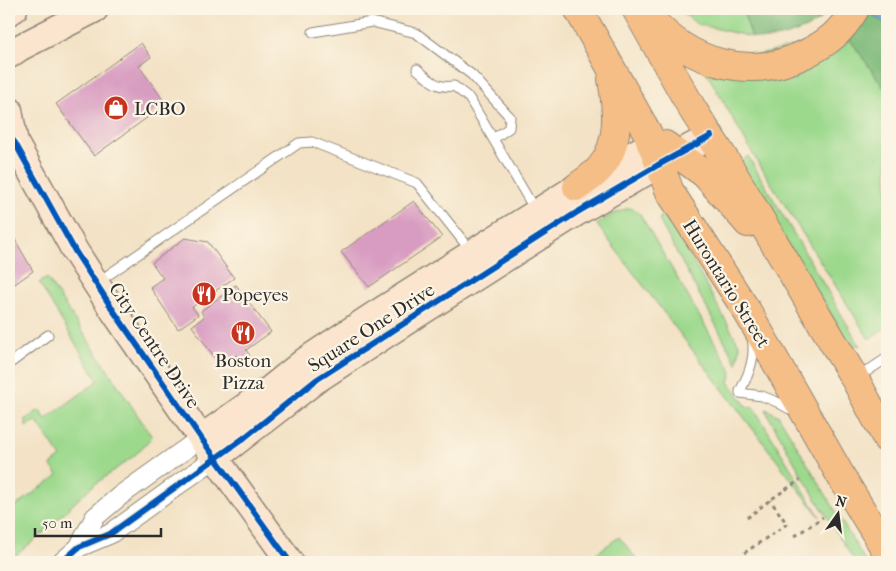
<svg xmlns="http://www.w3.org/2000/svg" width="896" height="571" font-family="'IM FELL French Canon',serif">
<rect width="100%" height="100%" fill="#fcf5e5"/>
<filter id="ink" filterUnits="userSpaceOnUse"><feTurbulence type="fractalNoise" baseFrequency=".02" numOctaves="2"/><feDisplacementMap in="SourceGraphic" scale="10" xChannelSelector="R" yChannelSelector="G"/><feConvolveMatrix kernelMatrix="1 2 1 2 8 2 1 2 1" color-interpolation-filters="sRGB"/></filter>
<filter id="wash" filterUnits="userSpaceOnUse"><feTurbulence type="fractalNoise" baseFrequency=".0096" numOctaves="4" result="noise"/><feDisplacementMap in="SourceGraphic" scale="20" xChannelSelector="R" yChannelSelector="G"/><feGaussianBlur stdDeviation="1.12" result="paint"/><feColorMatrix in="noise" values="0 0 0 0 0 0 0 0 0 0 0 0 0 0 0 0 0 1.4 0 .05"/><feComposite in="paint" operator="in"/></filter>
<g filter="url(#wash)">
<rect width="100%" height="100%" fill="#f3e2c5"/>
<path fill="#9cd98d" stroke="#64825c" d="M 678,9 L 742,9 L 752,37 L 697,24 Z
M 846,34 L 887,92 L 887,326 L 869,339 L 754,156 L 704,68 Z
M 748,156 L 860,346 L 849,344 L 738,164 Z
M 630,208 L 636,210 L 640,214 L 732,372 L 729,382 L 747,407 L 754,408 L 820,517 L 597,225 C 605,218 619,210 630,208 Z
M 664,210 L 740,346 L 737,364 L 659,220 Z
M 47,278 L 152,437 L 135,455 L 90,488 L 43,533 L 9,561 L 9,511 L 58,475 L 51,466 L 52,464 L 61,457 L 36,421 L 26,427 L 26,419 L 39,410 L 46,419 L 98,381 L 39,283 Z
M 766,409 L 779,416 L 866,562 L 855,562 L 801,474 L 768,415 Z
M 619,537 L 639,562 L 584,562 Z"/>
<path fill="#7db978" stroke="#547252" d="M 742,9 L 828,9 C 820,27 786,37 767,39 C 762,40 757,38 752,37 Z
M 860,9 L 887,9 L 887,92 L 846,34 Z"/>
<path fill="#6ca5db" stroke="#4c6883" d="M 867,9 L 887,9 L 887,25 L 866,10 Z"/>
<g id="blocks">
<path fill="#d89bc1" d="M 141,43 L 151,57 L 139,66 L 166,104 L 94,156 L 56,104 Z
M 414,201 L 442,237 L 369,287 L 341,252 Z
M 9,229 L 33,271 L 12,286 L 14,289 L 9,292 Z
M 185,238 L 208,242 L 234,278 L 192,307 L 198,315 L 178,329 L 150,287 L 163,278 L 152,263 Z
M 236,285 L 271,332 L 246,350 L 250,356 L 241,362 L 236,355 L 221,366 L 192,326 L 204,317 L 201,311 Z"/>
</g>
</g>
<g filter="url(#ink)">
<use href="#blocks" fill-opacity="0" stroke="#8f8678" stroke-width="1"/>
<g fill="none" stroke-linecap="round" stroke-linejoin="round">
<defs>
<path id="lane" d="M 313,32 L 372,22 L 416,33 L 472,75 L 510,117 L 509,128 L 493,139
M 417,69 C 429,79 436,89 454,86 L 469,98 L 535,210
M 98,282 L 299,143 L 312,142 L 417,183 L 471,251
M 752,338 C 756,357 749,374 740,391 L 740,393 L 762,396 L 777,402 L 795,412
M 9,364 L 48,335
M 857,378 L 887,358"/>
<path id="street" d="M 79,547 L 95,517 L 121,495 L 201,438
M 62,562 L 79,547 L 110,534 L 215,458"/>
<path id="secondary" d="M 9,12 L 14,9
M 9,55 L 19,48 L 95,9
M 9,110 L 15,143
M 9,136 L 15,143 L 75,251 L 115,313 L 201,438 L 290,562
M 201,438 L 270,389 L 306,360 L 371,317 L 577,187 L 651,144
M 215,458 L 316,380 L 388,333 L 576,213 L 658,165 L 711,136"/>
<path id="primary" d="M 578,9 L 648,134 L 670,192 L 747,311 L 842,478 L 887,552
M 636,9 L 693,110 L 727,163 L 855,379 L 887,439
M 650,18 C 690,64 750,81 805,54 C 828,43 842,31 855,9
M 651,144 L 665,145 L 705,174 L 748,223
M 577,187 C 585,181 595,175 601,167 C 621,143 617,108 612,79"/>
</defs>
<use href="#lane" stroke="#8f8678" stroke-width="11"/>
<use href="#street" stroke="#8f8678" stroke-width="21"/>
<use href="#secondary" stroke="#8f8678" stroke-width="29"/>
<use href="#primary" stroke="#8f8678" stroke-width="30"/>
<path stroke="#8f8678" stroke-width="3" stroke-dasharray="4 4" stroke-linecap="butt" d="M 747,518 L 770,500 L 800,480
M 795,536 L 823,517
M 731,562 L 787,524 L 770,500"/>
<use href="#lane" stroke="#fff" stroke-width="9"/>
<use href="#street" stroke="#fff" stroke-width="19"/>
<use href="#secondary" stroke="#fbe5cf" stroke-width="26"/>
<use href="#primary" stroke="#f6be87" stroke-width="28"/>
<defs>
<path id="cycleway" d="M 9,136 L 15,143 L 75,251 L 115,313 L 201,438 L 290,562
M 62,562 L 79,547 L 110,534 L 244,438 L 316,380 L 576,213 L 658,165 L 711,136"/>
</defs>
<use href="#cycleway" stroke="#fcf5e5" stroke-width="9"/>
<use href="#cycleway" stroke="#0057b8" stroke-width="6"/>
</g>
</g>
<defs>
<symbol id="shop-disc" viewBox="-11 -11 22 22"><circle r="9.5" fill="#c8321e" stroke="#fcf5e5"/><path d="M-5-2.5h2.3a2.7 3.5 0 0 1 5.4 0H5L5.5 6h-11ZM-1.5-2.5h3a1.5 2.3 0 0 0-3 0Z" fill="#fff"/></symbol>
<symbol id="restaurant-disc" viewBox="-11 -11 22 22"><circle r="9.5" fill="#c8321e" stroke="#fcf5e5"/><path d="M-5-6h1v4h1v-4h1v4h1v-4h1v5L-1.5 .5V6h-2V.5L-5-1ZM5-6V6H3V1.5H1.5Q1.5-4 5-6Z" fill="#fff"/></symbol>
</defs>
<g fill-rule="evenodd">
<use href="#shop-disc" x="102" y="94" width="28" height="28"/>
<use href="#restaurant-disc" x="190" y="280" width="28" height="28"/>
<use href="#restaurant-disc" x="229" y="319" width="28" height="28"/>
</g>
<g text-anchor="middle" stroke-width="4.5" stroke-linejoin="round" paint-order="stroke">
<g font-size="19" fill="#2b2b2b" stroke="#fcf5e5" text-anchor="start">
<text x="134" y="115">LCBO</text>
<text x="222" y="301">Popeyes</text>
<text x="243" y="367" text-anchor="middle">Boston<tspan x="243" dy="22">Pizza</tspan></text>
</g>
<g font-size="19" fill="#2b2b2b" stroke="#fcf5e5">
<text transform="translate(727 283) rotate(58)" y="7">Hurontario Street</text>
<text transform="translate(371 327) rotate(-33)" y="7">Square One Drive</text>
<text transform="translate(155 345) rotate(56)" y="7">City Centre Drive</text>
</g>
</g>
<rect width="896" height="571" fill="none" stroke="#fcf5e5" stroke-width="30"/>
<g transform="translate(838 514) rotate(14)" stroke="#fcf5e5" stroke-width="4" paint-order="stroke">
<path d="M0-4L9 19L0 12L-9 19Z" fill="#2b2b2b"/>
<text y="-8" font-size="14" font-weight="bold" text-anchor="middle" fill="#2b2b2b">N</text>
</g>
<path d="M35 528v8h126v-8" fill="none" stroke="#2b2b2b" stroke-width="2.5"/>
<text x="42" y="528" font-size="15" fill="#2b2b2b" stroke="#fcf5e5" stroke-width="4" paint-order="stroke">50 m</text>
</svg>
